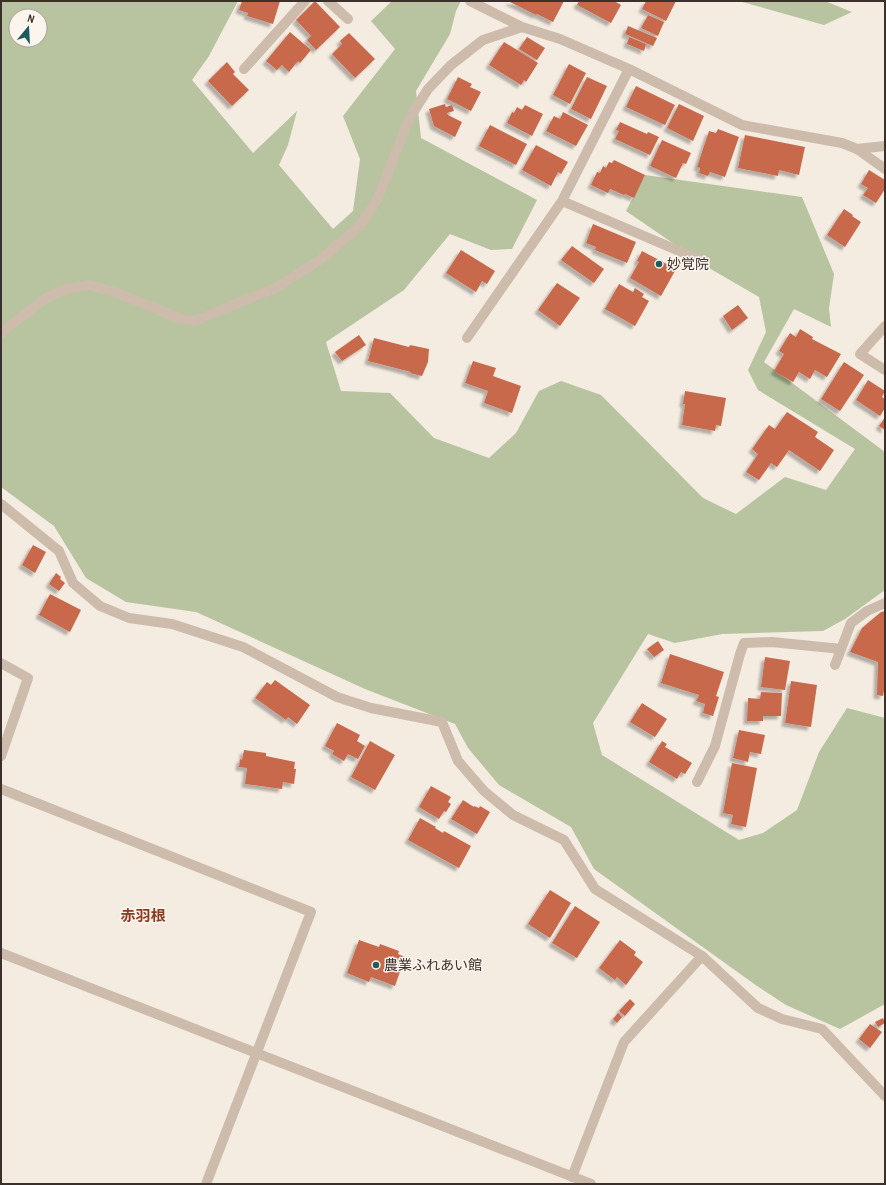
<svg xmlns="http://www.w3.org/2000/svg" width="886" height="1185" font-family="'Archivo Narrow','Noto Sans JP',sans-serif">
<defs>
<filter id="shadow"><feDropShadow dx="-3.5" dy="3.5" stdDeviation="1" flood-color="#0004"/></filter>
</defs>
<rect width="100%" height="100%" fill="#f4ebe1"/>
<path fill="#b8c4a0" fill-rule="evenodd" d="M 1,1 L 238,1 L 209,56 L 192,80 L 253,153 L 297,111 L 288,145 L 279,165 L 333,229 L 353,211 L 360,159 L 343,116 L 395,49 L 371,21 L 392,1 L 461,1 L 456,11 L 450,34 L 416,91 L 421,138 L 537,200 L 512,249 L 491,250 L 450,234 L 404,290 L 326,342 L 341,391 L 390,393 L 434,438 L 489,458 L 516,433 L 539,391 L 561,381 L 601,395 L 703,498 L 736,514 L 785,477 L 826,490 L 855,449 L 758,390 L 748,370 L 766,332 L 759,297 L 709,268 L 626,211 L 645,175 L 802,197 L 834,274 L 829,308 L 831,327 L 794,309 L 764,362 L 885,452 L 885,590 L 845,619 L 823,631 L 722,634 L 675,643 L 648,634 L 593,723 L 602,755 L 739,840 L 763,833 L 797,810 L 819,752 L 847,708 L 885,718 L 885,1004 L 840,1029 L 786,1005 L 757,986 L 594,869 L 571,827 L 499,785 L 468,748 L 455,724 L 365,689 L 196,612 L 126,602 L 86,578 L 54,526 L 1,487 ZM 16,16 L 40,16 L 40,40 L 16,40 Z
M 739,1 L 825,1 L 852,12 L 824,25 Z"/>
<path fill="#c8694b" filter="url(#shadow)" d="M 242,1 L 280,1 L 273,24 L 247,16 L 248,13 L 239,10 Z
M 315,1 L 340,27 L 316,50 L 307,40 L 311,36 L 296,20 Z
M 508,1 L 564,1 L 553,22 L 537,14 L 536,15 Z
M 579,1 L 614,1 L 621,5 L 611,23 L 577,5 Z
M 646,1 L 676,1 L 666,21 L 642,9 Z
M 648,15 L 664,22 L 658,36 L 641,28 Z
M 628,26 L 657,38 L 653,46 L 625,34 Z
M 290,32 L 311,50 L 300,63 L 298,61 L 289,72 L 282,65 L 277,70 L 266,61 Z
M 349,33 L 375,59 L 355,78 L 332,54 L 342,44 L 340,41 Z
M 527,37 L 545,48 L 537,60 L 519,49 Z
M 629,37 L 646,44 L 644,51 L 627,44 Z
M 504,42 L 538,63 L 526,82 L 524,80 L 521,85 L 489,65 Z
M 227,62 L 235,72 L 233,74 L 249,90 L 232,106 L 208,81 Z
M 569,64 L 586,73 L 570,104 L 553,95 Z
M 458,77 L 472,84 L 470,87 L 481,92 L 471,111 L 447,99 Z
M 587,77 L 607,86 L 591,119 L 571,109 Z
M 636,86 L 675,105 L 665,125 L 626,107 Z
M 445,104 L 446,107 L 452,105 L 454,111 L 447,113 L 448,115 L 462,122 L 455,137 L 434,126 L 429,109 Z
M 679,104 L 704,116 L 693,141 L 667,128 Z
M 525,105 L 543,114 L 532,136 L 507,123 L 512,112 L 514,113 L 517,107 L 522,110 Z
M 563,112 L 588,125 L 576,146 L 546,131 L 554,116 L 560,119 Z
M 620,122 L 647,134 L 648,132 L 659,137 L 650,155 L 615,139 L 619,131 L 616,130 Z
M 490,125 L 527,144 L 516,165 L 479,146 Z
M 718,129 L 739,137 L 725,177 L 710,172 L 708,176 L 699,173 L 700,168 L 697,167 L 709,131 L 716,133 Z
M 745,135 L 805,147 L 799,175 L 779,170 L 778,176 L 738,168 Z
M 662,140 L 691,153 L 686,164 L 683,163 L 676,178 L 650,166 Z
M 536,145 L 568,162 L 561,174 L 558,172 L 551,186 L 522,170 Z
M 614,160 L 645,175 L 634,198 L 625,194 L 624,195 L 610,189 L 608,193 L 591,185 L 597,172 L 600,173 L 603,166 L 606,168 L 609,162 L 612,163 Z
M 869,170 L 885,180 L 885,189 L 876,203 L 863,195 L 868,188 L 861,184 Z
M 844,209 L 853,215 L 852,216 L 861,222 L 845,247 L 827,235 Z
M 593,224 L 636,242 L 627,263 L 595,250 L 596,247 L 586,243 Z
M 572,246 L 604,269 L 594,283 L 561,260 Z
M 461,250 L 495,271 L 487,284 L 482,281 L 476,292 L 446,273 Z
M 642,251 L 676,269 L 661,296 L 630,278 L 639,262 L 637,261 Z
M 557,283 L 580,298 L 560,326 L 538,310 Z
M 619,284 L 633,292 L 635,288 L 644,294 L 642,297 L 649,301 L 635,326 L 605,309 Z
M 738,305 L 748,318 L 732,330 L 723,316 Z
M 800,329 L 813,337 L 812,339 L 841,354 L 827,377 L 815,370 L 810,379 L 799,372 L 793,382 L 774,371 L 784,354 L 779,351 L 790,333 L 796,337 Z
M 359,335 L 366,345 L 342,361 L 335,352 Z
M 374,338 L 409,347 L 410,345 L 429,349 L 428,362 L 422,376 L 410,373 L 411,372 L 368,361 Z
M 473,361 L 496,368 L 493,376 L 521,386 L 512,413 L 484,403 L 488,391 L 465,383 Z
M 844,362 L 864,375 L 840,411 L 821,399 Z
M 868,380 L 885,391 L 882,397 L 885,399 L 885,408 L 880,416 L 856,400 Z
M 685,391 L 726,398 L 721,426 L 716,425 L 715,431 L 682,425 L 685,404 L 683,404 Z
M 787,412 L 818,432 L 815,437 L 834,450 L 820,471 L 789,450 L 777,467 L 771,463 L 759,480 L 746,472 L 758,454 L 752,449 L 769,425 L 775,429 Z
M 885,417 L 885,430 L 879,426 Z
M 33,545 L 46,552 L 35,573 L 22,565 Z
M 56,573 L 61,577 L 60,579 L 65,583 L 59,591 L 49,584 Z
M 50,594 L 81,610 L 70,632 L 39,615 Z
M 885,611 L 885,685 L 883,696 L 877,695 L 878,662 L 850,652 L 862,628 L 881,612 Z
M 658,641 L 664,650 L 654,657 L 647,649 Z
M 670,654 L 724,672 L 716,696 L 719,697 L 713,716 L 703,713 L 705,704 L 696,701 L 699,695 L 661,683 Z
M 765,657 L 790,661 L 785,690 L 761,687 Z
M 275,680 L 310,705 L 297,724 L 288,717 L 286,720 L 255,698 L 267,682 L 271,685 Z
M 791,681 L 817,685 L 811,727 L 785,723 Z
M 761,692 L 782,693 L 781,716 L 763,716 L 763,721 L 747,721 L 748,698 L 760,699 Z
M 642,703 L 667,719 L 655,737 L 630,722 Z
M 337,723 L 360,735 L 357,741 L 365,746 L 358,759 L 348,754 L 344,761 L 332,754 L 334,751 L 325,746 Z
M 739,730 L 765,735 L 761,754 L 750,752 L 748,762 L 733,758 Z
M 370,741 L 395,755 L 375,790 L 351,777 Z
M 662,741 L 667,744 L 665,747 L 692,763 L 685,774 L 681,772 L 677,779 L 649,762 Z
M 244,750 L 266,753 L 266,756 L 295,762 L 294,769 L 296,769 L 294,784 L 283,782 L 282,789 L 245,784 L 247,768 L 239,767 L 240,759 L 242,760 Z
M 732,763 L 757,768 L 746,827 L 731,824 L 733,815 L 723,813 Z
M 431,786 L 451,797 L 448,802 L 451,804 L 446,812 L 444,811 L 439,819 L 419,807 Z
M 463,800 L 474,807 L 474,806 L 479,808 L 480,806 L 490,812 L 477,834 L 451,819 Z
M 420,818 L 436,827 L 435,828 L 443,833 L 444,831 L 471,846 L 459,868 L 408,840 Z
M 550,890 L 571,903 L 550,938 L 528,924 Z
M 575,906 L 600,922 L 577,958 L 552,943 Z
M 359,940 L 379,947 L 380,944 L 399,951 L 398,954 L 405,957 L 395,986 L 371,977 L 369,982 L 347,973 Z
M 620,940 L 636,952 L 634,955 L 643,962 L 626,985 L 617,977 L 615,980 L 599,968 Z
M 630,999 L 635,1004 L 625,1016 L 619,1011 Z
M 618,1013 L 622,1017 L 617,1023 L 613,1019 Z
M 883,1018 L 885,1023 L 878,1027 L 875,1022 Z
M 870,1024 L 882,1032 L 870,1048 L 859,1039 Z"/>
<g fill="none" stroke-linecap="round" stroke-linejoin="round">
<path stroke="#cdbbac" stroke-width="10" d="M 328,1 L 348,19
M 470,1 L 522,27
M 244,69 L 305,1
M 562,201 L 698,259
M 885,326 L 860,354 L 885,370
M 1,333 L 46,298 L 66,289 L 90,285 L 115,292 L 181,319 L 195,321 L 277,287 L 320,260 L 360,226 L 377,200 L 409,119 L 428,89 L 451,65 L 483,40 L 522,27 L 560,39 L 629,69 L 742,125 L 842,143 L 857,149 L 885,169
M 467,338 L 562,201 L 629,69
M 1,504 L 59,551 L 73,583 L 100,606 L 129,618 L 172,624 L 243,647 L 337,697 L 371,708 L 442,722 L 458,761 L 484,791 L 513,815 L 564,840 L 595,889 L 702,956
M 697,782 L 715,746 L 740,654 L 744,643 L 772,642 L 841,649"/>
<path stroke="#cdbbac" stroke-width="10" d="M 857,149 L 885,146
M 1,663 L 28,678 L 1,756
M 835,665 L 851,623 L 867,611 L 885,603
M 1,789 L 311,912 L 206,1184
M 1,953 L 591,1184
M 572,1177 L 624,1042 L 702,956 L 758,1008 L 782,1019 L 822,1029 L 885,1096"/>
</g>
<g fill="#1f5a5e" stroke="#fbf5ee" stroke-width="1.5">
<circle cx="659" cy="264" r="4"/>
<circle cx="376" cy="965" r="4"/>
</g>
<g text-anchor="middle" stroke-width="3" stroke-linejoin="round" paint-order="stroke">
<g font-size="14" fill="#3b302b" stroke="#fbf5ee" text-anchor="start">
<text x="667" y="269">妙覚院</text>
<text x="384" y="970">農業ふれあい館</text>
</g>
<g font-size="15" font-weight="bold" fill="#8c3b22" stroke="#fbf5ee">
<text x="143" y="921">赤羽根</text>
</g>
</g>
<rect width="886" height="1185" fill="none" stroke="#3b302b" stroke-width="4"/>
<g transform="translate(28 28) rotate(18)"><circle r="19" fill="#fbf5ee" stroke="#aea6a0"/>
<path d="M0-3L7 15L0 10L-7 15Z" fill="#1f5a5e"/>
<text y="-6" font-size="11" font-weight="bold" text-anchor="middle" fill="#3b302b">N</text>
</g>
</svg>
